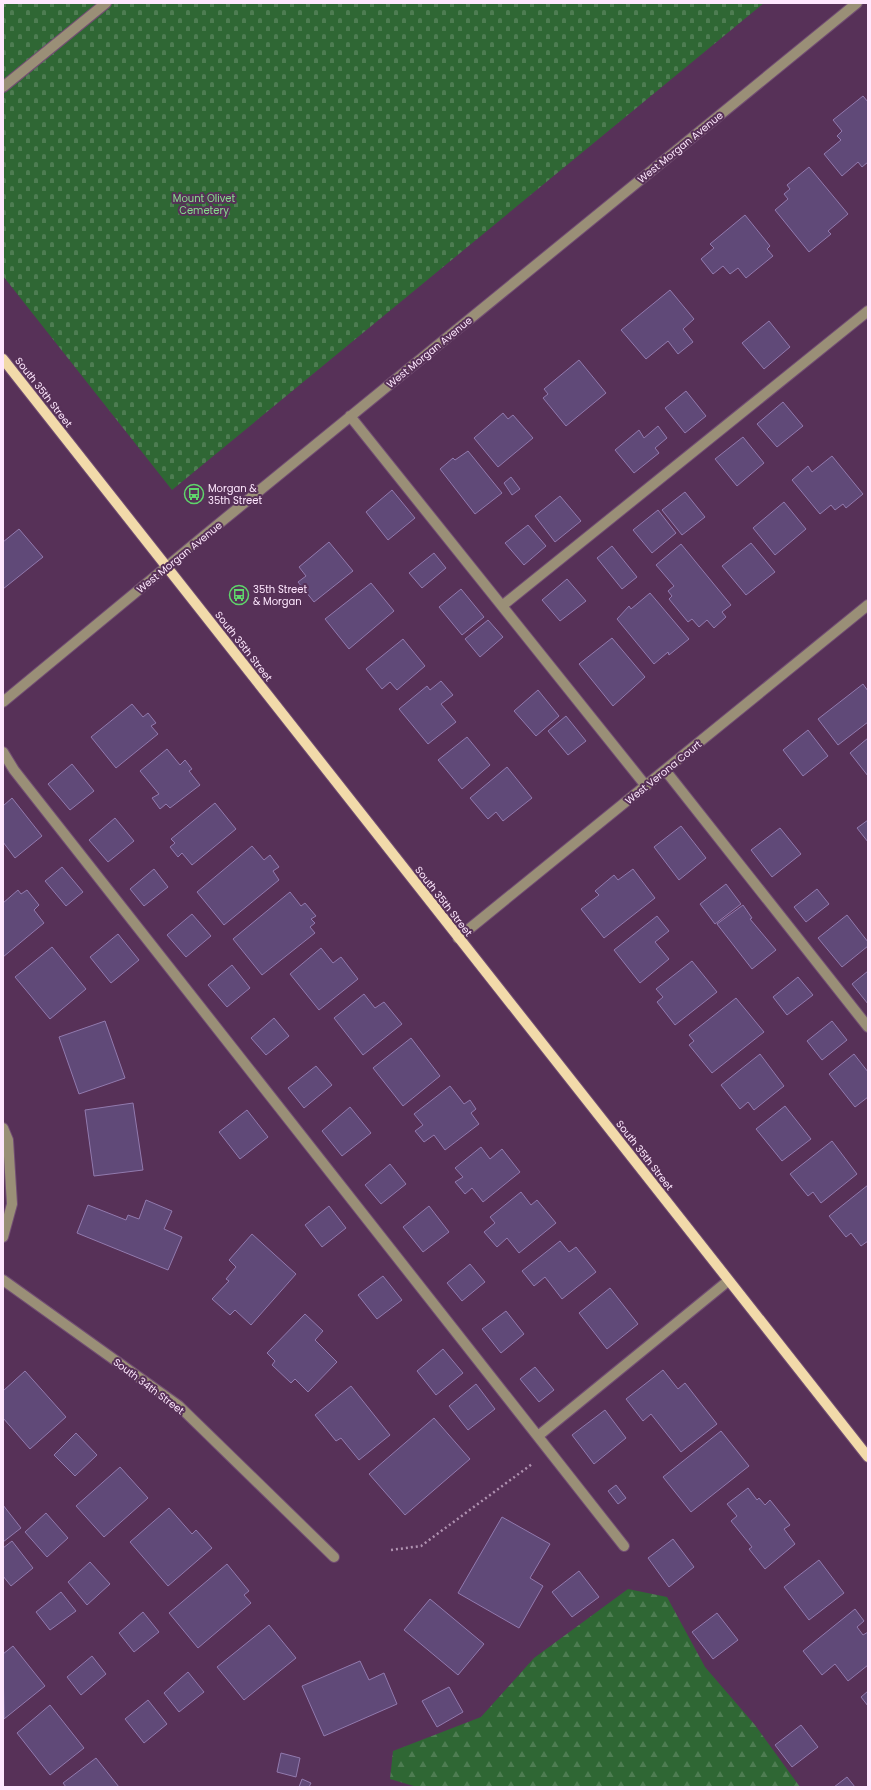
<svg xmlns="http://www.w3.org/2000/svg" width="871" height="1790" font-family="Poppins,sans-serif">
<defs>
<pattern id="forest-firs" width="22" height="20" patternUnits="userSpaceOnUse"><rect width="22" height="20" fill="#2f6734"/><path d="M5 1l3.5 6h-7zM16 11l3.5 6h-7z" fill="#4e7d52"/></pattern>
<pattern id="cemetery-stones" width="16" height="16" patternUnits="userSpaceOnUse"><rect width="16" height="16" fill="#2f6734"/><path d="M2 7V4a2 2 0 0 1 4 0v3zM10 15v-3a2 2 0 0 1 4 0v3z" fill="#4e7d52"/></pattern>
</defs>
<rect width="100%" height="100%" fill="#573158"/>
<path fill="url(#forest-firs)" d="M 628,1589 L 667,1597 L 705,1667 L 755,1725 L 800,1787 L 417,1787 L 390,1779 L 393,1751 L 481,1717 L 534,1658 Z"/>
<path fill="url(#cemetery-stones)" d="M 3,3 L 764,3 L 172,490 L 3,276 Z"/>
<path fill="#604978" stroke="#927aae" d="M 863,96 L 868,102 L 868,162 L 862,167 L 858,162 L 842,176 L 824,154 L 841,140 L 837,136 L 842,131 L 833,120 Z
M 809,167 L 848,214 L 828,231 L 831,234 L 809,252 L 775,210 L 788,199 L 784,194 L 790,189 L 787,185 Z
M 745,215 L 770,246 L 767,249 L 773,256 L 746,278 L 738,268 L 730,274 L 723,266 L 713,274 L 701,259 L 714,248 L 710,244 Z
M 670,290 L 694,319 L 683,329 L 693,342 L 678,354 L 668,341 L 646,359 L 621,330 Z
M 769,321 L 790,347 L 764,369 L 742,343 Z
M 579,360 L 606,393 L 566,426 L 543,398 L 548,394 L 544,389 Z
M 686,391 L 706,416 L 685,433 L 665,408 Z
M 783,402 L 803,426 L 777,447 L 757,424 Z
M 503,413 L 508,419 L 513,415 L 533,438 L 498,467 L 474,438 Z
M 658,426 L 667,438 L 655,448 L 659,453 L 634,473 L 615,450 L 639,430 L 644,438 Z
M 743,437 L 764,463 L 737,486 L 715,459 Z
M 468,451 L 502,493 L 475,514 L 440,469 L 453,458 L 455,460 Z
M 832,456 L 863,494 L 846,508 L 843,504 L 835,510 L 831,505 L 820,514 L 792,480 L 808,466 L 812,472 Z
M 511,477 L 520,489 L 512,495 L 504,483 Z
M 392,490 L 415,518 L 388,540 L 366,512 Z
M 685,492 L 705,517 L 682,535 L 662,510 Z
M 560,496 L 581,521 L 555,542 L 535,516 Z
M 784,502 L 806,529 L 775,555 L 753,528 Z
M 658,510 L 676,533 L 652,553 L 633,530 Z
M 528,525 L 546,546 L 524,565 L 505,543 Z
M 19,529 L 43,557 L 3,589 L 3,542 Z
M 329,542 L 353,571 L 314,602 L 298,582 L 306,576 L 299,567 Z
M 751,543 L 775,572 L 746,595 L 722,566 Z
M 681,544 L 731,605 L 722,612 L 726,617 L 714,628 L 707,620 L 699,627 L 692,619 L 688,622 L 669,599 L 672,596 L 668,591 L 674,586 L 656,565 Z
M 612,546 L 637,577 L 622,589 L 597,558 Z
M 434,553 L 446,568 L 422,588 L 409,573 Z
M 567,579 L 586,601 L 560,621 L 542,600 Z
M 371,583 L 394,611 L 349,649 L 325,619 Z
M 461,589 L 484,617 L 462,635 L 439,607 Z
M 650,593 L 689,639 L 669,655 L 668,652 L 654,664 L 617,619 L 629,606 L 631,609 Z
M 488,620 L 503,637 L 480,657 L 465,639 Z
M 612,638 L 645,677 L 613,706 L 579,664 Z
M 403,639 L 425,666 L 397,690 L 390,682 L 382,689 L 366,669 Z
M 441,681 L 453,695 L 441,704 L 456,722 L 428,744 L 399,709 L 427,686 L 430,690 Z
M 863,684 L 868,691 L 868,722 L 838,745 L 818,719 Z
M 538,690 L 559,716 L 536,736 L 514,711 Z
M 132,704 L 143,717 L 148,713 L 156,723 L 151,726 L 158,734 L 116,768 L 91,737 Z
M 566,716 L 586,741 L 568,755 L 548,731 Z
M 808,730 L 828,756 L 803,776 L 783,750 Z
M 467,737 L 490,765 L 462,789 L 438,760 Z
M 868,738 L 868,776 L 850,753 Z
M 167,749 L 180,765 L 185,760 L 192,769 L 189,771 L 200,785 L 170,808 L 166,804 L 160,809 L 152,798 L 159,794 L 140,771 Z
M 72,764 L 94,791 L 70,810 L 48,784 Z
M 507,767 L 532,798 L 503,821 L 496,812 L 488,819 L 470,798 Z
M 12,798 L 42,836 L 15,858 L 3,842 L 3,806 Z
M 215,803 L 236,829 L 192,865 L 182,853 L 178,857 L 170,847 L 175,843 L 171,839 Z
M 115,818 L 134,841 L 108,862 L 89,840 Z
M 868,820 L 868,842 L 857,828 Z
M 681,826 L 706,858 L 679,880 L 654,847 Z
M 780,828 L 801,854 L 772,877 L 751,850 Z
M 252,846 L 264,860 L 270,855 L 279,867 L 273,871 L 279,880 L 224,925 L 197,892 Z
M 62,867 L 83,892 L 66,906 L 45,881 Z
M 154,869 L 168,887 L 144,906 L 130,889 Z
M 633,869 L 655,898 L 604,938 L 581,909 L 599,895 L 595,891 L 614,875 L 618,880 Z
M 726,884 L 741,904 L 715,924 L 700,904 Z
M 817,889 L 829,904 L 806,922 L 794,907 Z
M 18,890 L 21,894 L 27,890 L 39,905 L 34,910 L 44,923 L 3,957 L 3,903 Z
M 290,892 L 301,906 L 305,903 L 316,916 L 311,919 L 315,923 L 310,927 L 315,933 L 262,975 L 233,939 Z
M 743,905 L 752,918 L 750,919 L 776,950 L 752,969 L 717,924 Z
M 192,914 L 211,936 L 186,957 L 167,935 Z
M 847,915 L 868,942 L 868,946 L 842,967 L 818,938 Z
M 657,916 L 669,931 L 655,942 L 669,959 L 640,983 L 614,950 Z
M 118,934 L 139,960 L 111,983 L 90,957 Z
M 52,947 L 86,989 L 50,1019 L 15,977 Z
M 321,948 L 333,963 L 341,957 L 358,979 L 319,1010 L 290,974 Z
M 692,961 L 717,992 L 675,1025 L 657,1002 L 663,997 L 656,989 Z
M 232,965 L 250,988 L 227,1007 L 208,985 Z
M 868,971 L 868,1004 L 852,984 Z
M 798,977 L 813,995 L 787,1015 L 773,997 Z
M 364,994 L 375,1008 L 384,1002 L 402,1024 L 363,1055 L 334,1018 Z
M 736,998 L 764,1032 L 712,1073 L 689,1045 L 694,1041 L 689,1035 Z
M 274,1018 L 289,1036 L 266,1055 L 251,1038 Z
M 105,1021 L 125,1078 L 79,1094 L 59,1037 Z
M 832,1021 L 847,1040 L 822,1060 L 807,1041 Z
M 411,1038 L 440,1076 L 403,1106 L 373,1068 Z
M 760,1054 L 784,1086 L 754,1110 L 748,1102 L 740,1109 L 721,1085 Z
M 854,1054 L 868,1072 L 868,1097 L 855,1107 L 829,1074 Z
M 316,1066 L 332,1085 L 304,1108 L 288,1088 Z
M 450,1086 L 464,1104 L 470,1100 L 476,1109 L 471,1113 L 479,1124 L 445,1150 L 434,1135 L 424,1142 L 415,1131 L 423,1125 L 414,1114 Z
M 133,1103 L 143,1170 L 94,1176 L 85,1110 Z
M 785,1106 L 811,1139 L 782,1161 L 756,1129 Z
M 350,1107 L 371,1133 L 342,1156 L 322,1131 Z
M 247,1110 L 268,1137 L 240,1159 L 219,1132 Z
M 832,1141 L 857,1174 L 821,1203 L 813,1192 L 808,1196 L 790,1174 Z
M 481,1147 L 490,1159 L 502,1149 L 520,1172 L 483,1202 L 472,1188 L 465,1194 L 455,1182 L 463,1177 L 455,1168 Z
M 390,1164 L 406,1184 L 381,1204 L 365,1185 Z
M 868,1185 L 868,1241 L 861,1246 L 851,1233 L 846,1237 L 829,1216 Z
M 521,1192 L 531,1205 L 537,1200 L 556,1223 L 519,1253 L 507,1238 L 497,1247 L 484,1232 L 495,1223 L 490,1217 Z
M 146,1200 L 172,1211 L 164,1229 L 182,1237 L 168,1270 L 77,1233 L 88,1205 L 126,1220 L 128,1215 L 139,1219 Z
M 329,1206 L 346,1228 L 322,1247 L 305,1225 Z
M 429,1206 L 449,1232 L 423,1252 L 403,1227 Z
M 252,1234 L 296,1274 L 251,1325 L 235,1310 L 230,1315 L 212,1299 L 229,1281 L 226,1279 L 236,1267 L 229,1260 Z
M 560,1241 L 569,1252 L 576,1247 L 596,1272 L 562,1299 L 545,1277 L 534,1286 L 522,1271 Z
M 470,1264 L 485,1282 L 462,1301 L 447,1283 Z
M 383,1276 L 402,1300 L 377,1319 L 358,1295 Z
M 610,1288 L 638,1324 L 607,1349 L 579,1313 Z
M 506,1311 L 524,1334 L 501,1353 L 482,1329 Z
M 305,1314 L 323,1331 L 315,1340 L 337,1362 L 308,1392 L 295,1379 L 291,1383 L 272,1365 L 275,1361 L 267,1353 Z
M 443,1349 L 463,1373 L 436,1395 L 417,1371 Z
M 535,1367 L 554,1390 L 539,1402 L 520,1379 Z
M 663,1370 L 678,1389 L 685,1383 L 717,1424 L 681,1452 L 651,1414 L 643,1421 L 626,1399 Z
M 25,1371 L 66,1417 L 30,1449 L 3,1418 L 3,1391 Z
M 476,1384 L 495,1409 L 468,1430 L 449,1406 Z
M 351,1386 L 390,1435 L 359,1460 L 341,1438 L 336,1441 L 315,1415 Z
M 605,1410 L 626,1438 L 594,1464 L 572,1435 Z
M 434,1418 L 470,1459 L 405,1515 L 369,1474 Z
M 721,1431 L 749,1466 L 691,1512 L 663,1477 Z
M 76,1433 L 97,1455 L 75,1476 L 54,1455 Z
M 120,1467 L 148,1498 L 104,1537 L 76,1506 Z
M 616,1485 L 626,1498 L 618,1504 L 608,1491 Z
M 748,1488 L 757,1500 L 759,1498 L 765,1505 L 770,1500 L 790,1525 L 784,1529 L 795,1544 L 765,1569 L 749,1549 L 752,1547 L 731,1521 L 737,1516 L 727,1504 Z
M 3,1505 L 21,1528 L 3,1542 Z
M 169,1508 L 192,1534 L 196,1530 L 212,1548 L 168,1586 L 130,1542 Z
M 46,1513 L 68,1538 L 47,1557 L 25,1532 Z
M 502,1517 L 550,1544 L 530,1578 L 543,1586 L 519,1628 L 458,1593 Z
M 673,1539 L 694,1567 L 669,1587 L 648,1558 Z
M 12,1541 L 33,1568 L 11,1586 L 3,1576 L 3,1548 Z
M 819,1560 L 844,1593 L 809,1620 L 784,1587 Z
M 90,1562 L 110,1584 L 87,1605 L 68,1582 Z
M 227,1564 L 249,1591 L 244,1595 L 251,1603 L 198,1648 L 169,1613 Z
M 579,1571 L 599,1597 L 572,1617 L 552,1592 Z
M 61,1592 L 76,1611 L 50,1630 L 36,1612 Z
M 430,1599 L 484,1644 L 458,1675 L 404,1630 Z
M 855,1609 L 864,1621 L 857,1627 L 863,1635 L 868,1632 L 868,1665 L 848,1681 L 835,1664 L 822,1675 L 803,1651 Z
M 143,1612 L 159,1632 L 134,1652 L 119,1633 Z
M 717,1613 L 738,1640 L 713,1659 L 692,1632 Z
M 269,1625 L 296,1658 L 244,1700 L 217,1667 Z
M 13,1646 L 45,1686 L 4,1719 L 3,1654 Z
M 92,1656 L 106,1674 L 81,1695 L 67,1677 Z
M 360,1661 L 369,1680 L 384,1673 L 397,1704 L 324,1736 L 302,1686 Z
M 188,1672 L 204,1692 L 179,1712 L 164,1693 Z
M 449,1687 L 463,1712 L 437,1727 L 422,1701 Z
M 868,1691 L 868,1706 L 861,1697 Z
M 148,1700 L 167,1724 L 144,1743 L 125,1719 Z
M 50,1705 L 84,1748 L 50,1775 L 17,1733 Z
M 801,1725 L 818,1747 L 792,1767 L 775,1745 Z
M 281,1753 L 300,1758 L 296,1777 L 277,1772 Z
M 96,1758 L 119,1787 L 66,1787 L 63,1783 Z
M 847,1777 L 855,1787 L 834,1787 Z
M 302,1779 L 311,1783 L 309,1787 L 299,1787 Z"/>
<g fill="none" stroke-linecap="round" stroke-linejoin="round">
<defs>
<path id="minor" d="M 3,87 L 106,3
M 350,416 L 646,786
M 502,606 L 868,311
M 3,702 L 205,535 L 857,3
M 3,752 L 14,770 L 624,1546
M 665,770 L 868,1027
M 458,938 L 868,605
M 3,1128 L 8,1140 L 12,1204 L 3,1237
M 3,1280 L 179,1406 L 334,1557
M 538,1436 L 728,1281"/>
<path id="major" d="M 3,359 L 868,1457"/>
</defs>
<use href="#minor" stroke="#724e73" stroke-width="12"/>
<use href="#major" stroke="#724e73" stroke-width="12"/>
<path stroke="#b092b1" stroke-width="2.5" stroke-dasharray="2 3" stroke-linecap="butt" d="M 391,1550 L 421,1546 L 532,1464"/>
<use href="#minor" stroke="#9a8f77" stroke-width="10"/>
<use href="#major" stroke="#f2daaa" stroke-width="10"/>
</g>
<defs>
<symbol id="bus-ring" viewBox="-11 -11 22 22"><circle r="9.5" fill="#573158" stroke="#5fd56b" stroke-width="1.5"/><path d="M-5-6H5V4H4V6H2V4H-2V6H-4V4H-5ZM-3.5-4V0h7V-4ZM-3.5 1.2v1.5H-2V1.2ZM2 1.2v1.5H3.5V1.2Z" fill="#5fd56b"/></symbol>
</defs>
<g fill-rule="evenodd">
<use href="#bus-ring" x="183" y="483" width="22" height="22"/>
<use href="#bus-ring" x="228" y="584" width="22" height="22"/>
</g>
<g text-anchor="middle" stroke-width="4" stroke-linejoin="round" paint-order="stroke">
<g font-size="10" fill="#fee7fe" stroke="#573158">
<text transform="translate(680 147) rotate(-39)" y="4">West Morgan Avenue</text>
<text transform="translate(429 352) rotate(-39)" y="4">West Morgan Avenue</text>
<text transform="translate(44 392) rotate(52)" y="4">South 35th Street</text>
<text transform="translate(179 557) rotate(-39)" y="4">West Morgan Avenue</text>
<text transform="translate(244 646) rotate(52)" y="4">South 35th Street</text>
<text transform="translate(663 772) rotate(-39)" y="4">West Verona Court</text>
<text transform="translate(444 901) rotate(52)" y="4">South 35th Street</text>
<text transform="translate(645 1155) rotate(52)" y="4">South 35th Street</text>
<text transform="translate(149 1386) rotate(37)" y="4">South 34th Street</text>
</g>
<g font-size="10" fill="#88dd8e" stroke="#573158">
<text x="204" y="202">Mount Olivet<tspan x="204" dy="12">Cemetery</tspan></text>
</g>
<g font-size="10" fill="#fee7fe" stroke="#573158" text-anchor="start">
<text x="208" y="492">Morgan &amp;<tspan x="208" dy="12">35th Street</tspan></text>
<text x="253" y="593">35th Street<tspan x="253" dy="12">&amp; Morgan</tspan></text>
</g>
</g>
<rect width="871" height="1790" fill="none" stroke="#fee7fe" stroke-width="8"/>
</svg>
